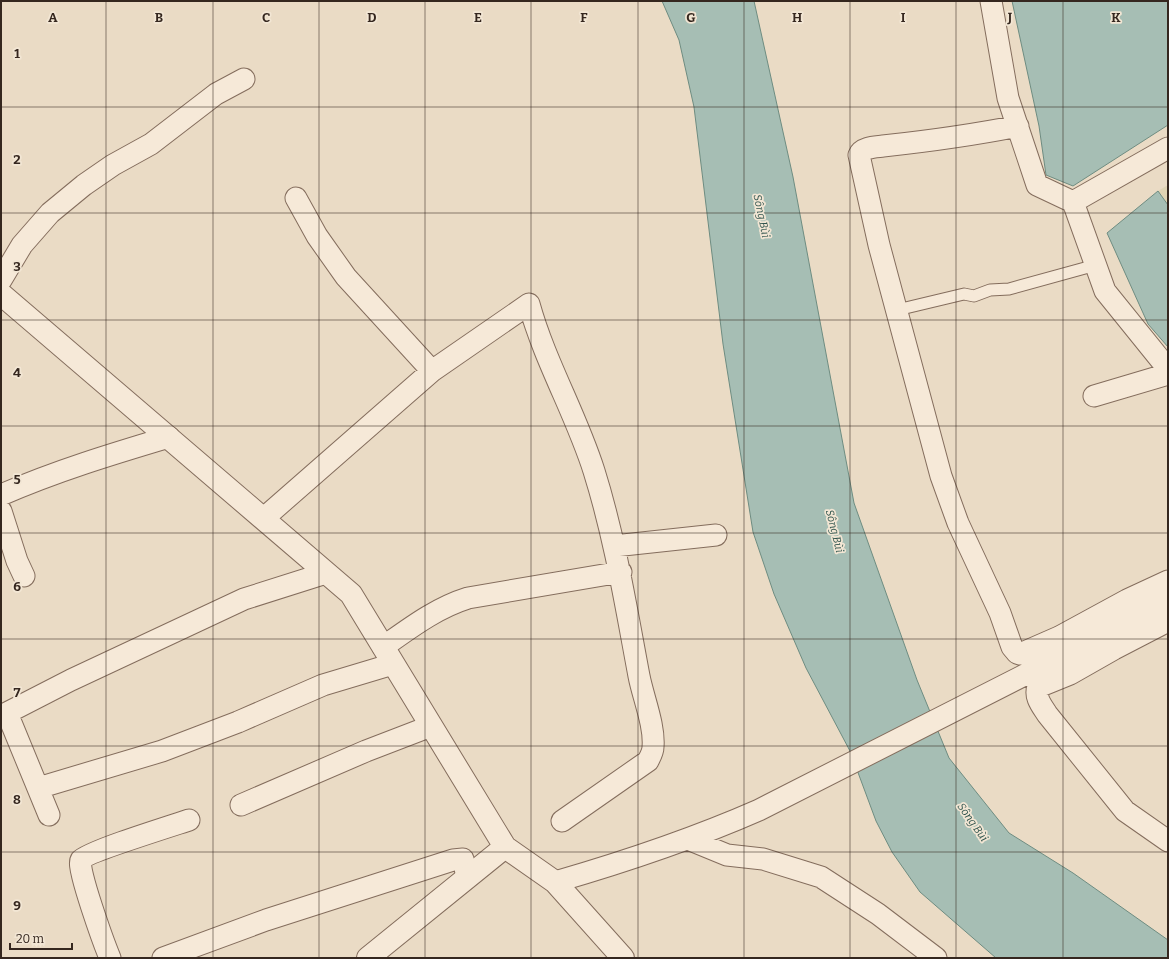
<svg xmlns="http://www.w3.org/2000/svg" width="1169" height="959" font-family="Bitter,serif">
<rect width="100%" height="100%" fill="#eadbc5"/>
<path fill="#dfd3b3" d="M 1168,185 L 1168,205 L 1158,191 Z"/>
<path fill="#a6beb4" stroke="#6e8c81" d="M 662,1 L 754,1 L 793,177 L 854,503 L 917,680 L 949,758 L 1009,833 L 1073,873 L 1168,940 L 1168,958 L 996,958 L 920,892 L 892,852 L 876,821 L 850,751 L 806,668 L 774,594 L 753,532 L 723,344 L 694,107 L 679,40 Z
M 1012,1 L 1168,1 L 1168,125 L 1073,186 L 1046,175 L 1039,126 Z
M 1158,191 L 1168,205 L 1168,347 L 1148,324 L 1107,233 Z"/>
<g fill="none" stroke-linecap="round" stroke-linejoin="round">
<defs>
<path id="service" d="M 897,310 L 964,294 L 974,296 L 990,290 L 1009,289 L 1096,265"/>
<path id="minor" d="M 991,1 L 1008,98 L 1037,185 L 1073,202 L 1105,291 L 1168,369
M 1018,126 C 973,135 929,141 883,146 C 876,147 862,147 859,155 L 879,245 L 941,476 L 958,523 L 1000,613 L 1012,647 L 1017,653 L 1020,654 L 1059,637 L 1127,600 L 1168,581
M 296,198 L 317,236 L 346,277 L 432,371
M 1073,202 L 1168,148
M 1,280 L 22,245 L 50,213 L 84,185 L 113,165 L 151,144 L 216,94 L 244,79
M 1094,396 L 1168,374
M 1,495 C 56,471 112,454 169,437
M 1,511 L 17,561 L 24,576
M 264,518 L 432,371 L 529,304 C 545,362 576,414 594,471 C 615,538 626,607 639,676 C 643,697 655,726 653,747 C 653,752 650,757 648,761 L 562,821
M 614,546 L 716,535
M 1168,621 L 1114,649 L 1070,674 L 1038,687 C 1034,697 1042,706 1047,714 L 1125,811 L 1168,841
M 383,647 C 410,628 436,608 468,598 L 621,572
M 7,713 L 49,815
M 1,716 L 71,680 L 244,599 L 326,573
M 38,788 L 162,751 L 238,722 L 323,685 L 393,664
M 241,805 L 366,751 L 431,726
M 688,839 L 727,855 L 763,859 L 821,877 L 878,914 L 936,958
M 555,882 C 624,862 693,839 759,810 L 1168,602
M 110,958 C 105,946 76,867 81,860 C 87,852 174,825 189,820
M 163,958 L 266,920 L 453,860 L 463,859 L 467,877"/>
<path id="tertiary" d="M 1,294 L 351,594 L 505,847 L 368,958
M 505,847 L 555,882 L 623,958"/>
</defs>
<use href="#service" stroke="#846d5d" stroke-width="13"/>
<use href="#minor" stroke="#846d5d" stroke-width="23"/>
<use href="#tertiary" stroke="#846d5d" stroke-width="24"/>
<use href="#service" stroke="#f6e9d8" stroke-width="11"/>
<use href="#minor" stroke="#f6e9d8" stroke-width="21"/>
<use href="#tertiary" stroke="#f6e9d8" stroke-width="22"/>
</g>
<path fill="none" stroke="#35271f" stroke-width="1" stroke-opacity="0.55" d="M 106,1 L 106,958M 213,1 L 213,958M 319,1 L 319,958M 425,1 L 425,958M 531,1 L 531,958M 638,1 L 638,958M 744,1 L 744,958M 850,1 L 850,958M 956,1 L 956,958M 1063,1 L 1063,958M 1,107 L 1168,107M 1,213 L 1168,213M 1,320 L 1168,320M 1,426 L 1168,426M 1,533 L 1168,533M 1,639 L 1168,639M 1,746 L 1168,746M 1,852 L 1168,852"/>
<g text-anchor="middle" stroke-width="3.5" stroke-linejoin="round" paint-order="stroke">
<g font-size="11" font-style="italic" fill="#30544d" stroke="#f2e6d4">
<text transform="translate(762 216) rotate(78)" y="4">Sông Bùi</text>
<text transform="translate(835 531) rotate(76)" y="4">Sông Bùi</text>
<text transform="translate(973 822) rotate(55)" y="4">Sông Bùi</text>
</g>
</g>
<g font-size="13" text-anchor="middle" font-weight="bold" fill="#35271f" stroke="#f2e6d4" stroke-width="3.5" stroke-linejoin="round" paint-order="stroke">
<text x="53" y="22">A</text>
<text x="159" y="22">B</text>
<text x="266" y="22">C</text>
<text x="372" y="22">D</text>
<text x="478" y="22">E</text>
<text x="584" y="22">F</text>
<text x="691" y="22">G</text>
<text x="797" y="22">H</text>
<text x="903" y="22">I</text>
<text x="1010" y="22">J</text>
<text x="1116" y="22">K</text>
<text x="17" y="58">1</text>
<text x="17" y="164">2</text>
<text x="17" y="271">3</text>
<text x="17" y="377">4</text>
<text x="17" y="484">5</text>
<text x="17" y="591">6</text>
<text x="17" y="697">7</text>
<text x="17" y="804">8</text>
<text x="17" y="910">9</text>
</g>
<rect width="1169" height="959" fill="none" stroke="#35271f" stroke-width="4"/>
<path d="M10 943v6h62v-6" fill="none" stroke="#35271f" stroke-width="2"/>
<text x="16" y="943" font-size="12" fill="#35271f" stroke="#f2e6d4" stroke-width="3" paint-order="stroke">20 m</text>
</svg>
